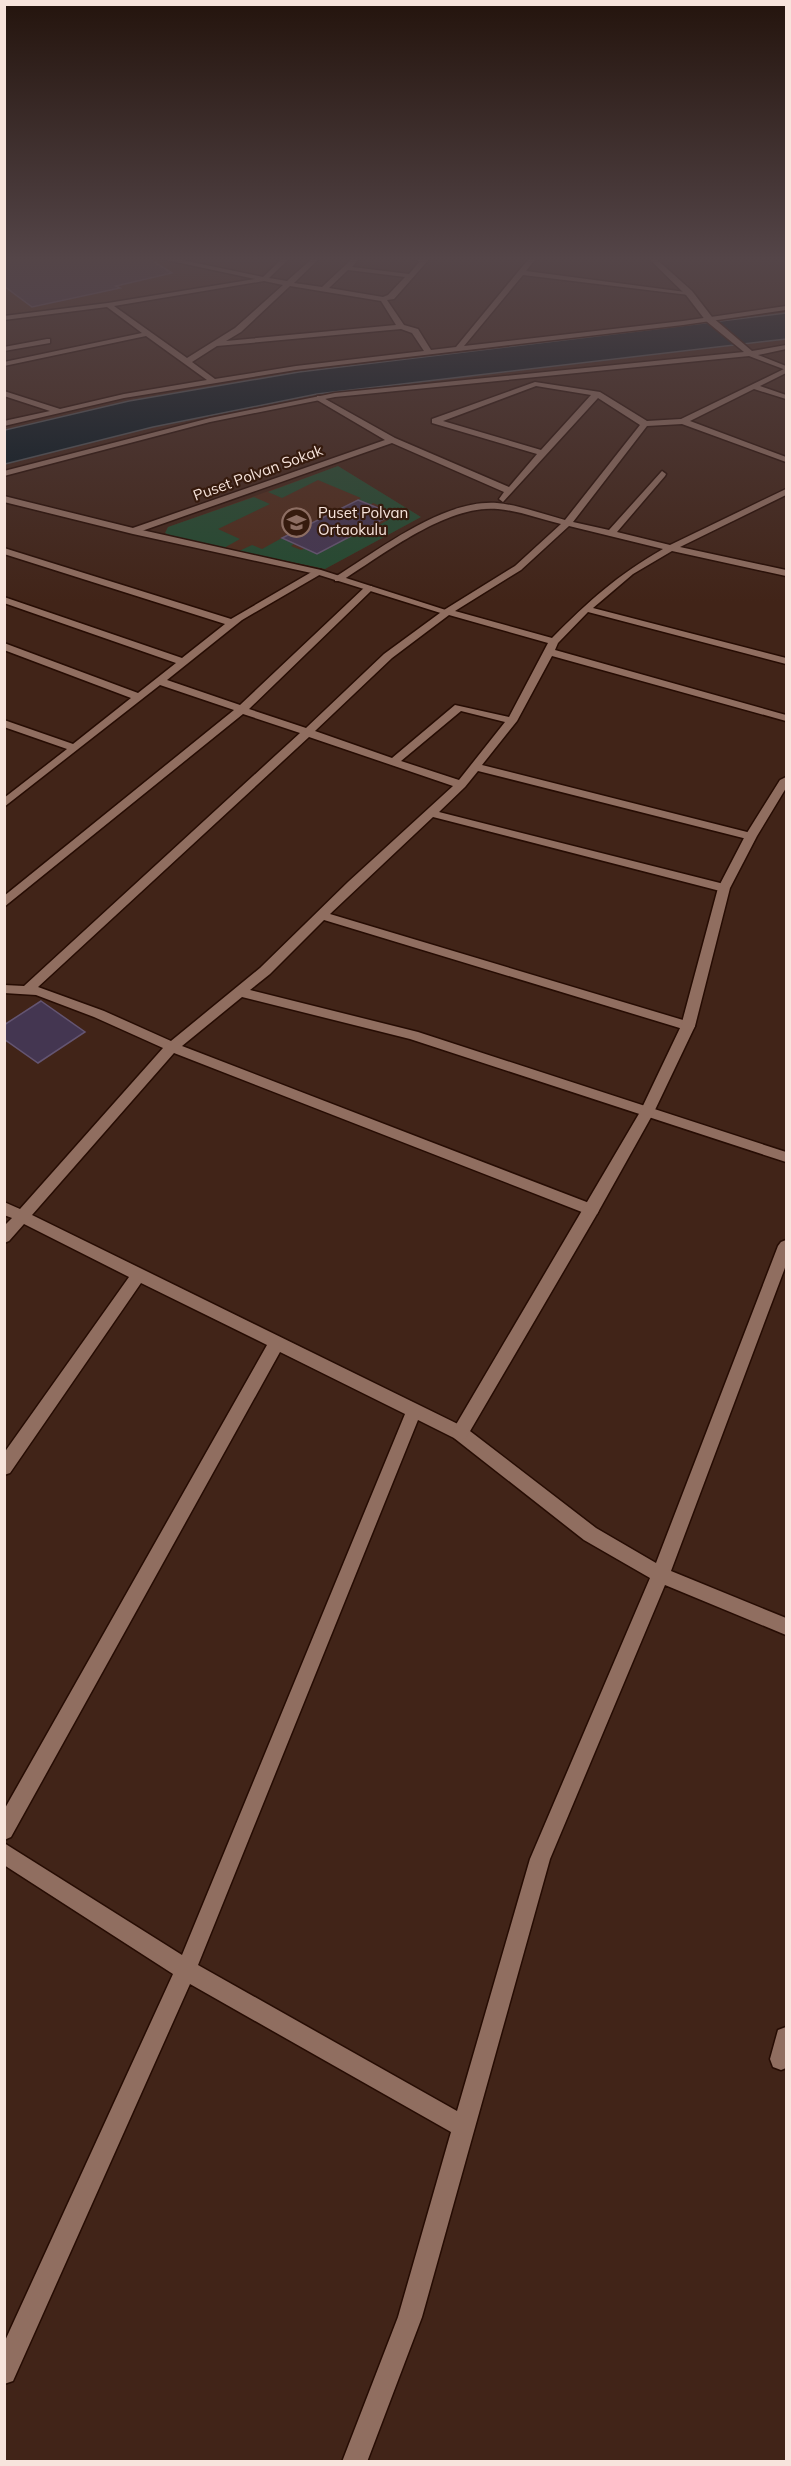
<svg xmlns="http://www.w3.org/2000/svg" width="791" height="2466" font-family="Mulish,sans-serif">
<rect width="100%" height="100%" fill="#412418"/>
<path fill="#4e2b1b" d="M 4,256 L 139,256 L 241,277 L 239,283 L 107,303 L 5,316 Z
M 164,256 L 281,256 L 259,276 Z
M 338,466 L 421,517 L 325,569 L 174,537 L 165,533 L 168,527 Z"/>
<path fill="#234a30" d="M 338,466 L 421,517 L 325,569 L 239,551 L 252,545 L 262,549 L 282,538 L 294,544 L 291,546 L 301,550 L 373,524 L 377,526 L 388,520 L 380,509 L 383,507 L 373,503 L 370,505 L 358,500 L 361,498 L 318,480 L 282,498 L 268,492 Z
M 254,497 L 270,504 L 218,529 L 240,539 L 224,548 L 174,537 L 165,533 L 168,527 Z"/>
<path fill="#01151f" stroke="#4b5358" stroke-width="1.5" d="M 786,313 L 786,339 L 317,394 L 153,427 L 5,464 L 5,430 L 129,401 L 299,372 Z"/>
<path fill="#443651" stroke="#645572" stroke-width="1.5" d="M 4,256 L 145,256 L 172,273 L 116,286 L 120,288 L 32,307 L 4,286 Z
M 358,500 L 393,514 L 317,554 L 282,538 Z
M 41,1001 L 85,1032 L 38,1063 L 4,1039 L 4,1025 Z"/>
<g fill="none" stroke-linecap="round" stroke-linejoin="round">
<defs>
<path id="street" d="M 148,256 L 163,256 L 263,277 L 285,256 L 292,256 L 269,278 L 287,281 L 315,256 L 322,256 L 294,283 L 322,287 L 355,256 L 362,256 L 352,267 L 409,274 L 420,261 L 398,256 L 432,256 L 394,299 L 387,300 L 404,325 L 418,329 L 431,350 L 456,347 L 531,256 L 538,256 L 526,271 L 693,293 L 689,295 L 523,275 L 464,346 L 683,321 L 786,306 L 786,310 L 683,325 L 296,370 L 124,398 L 4,426 L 4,421 L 50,411 L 4,396 L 4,391 L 60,409 L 124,394 L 207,380 L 146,336 L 4,366 L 4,362 L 142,333 L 107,307 L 4,320 L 4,316 L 108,303 L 255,279 ZM 348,270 L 405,277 L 388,295 L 383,297 L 329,288 ZM 264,281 L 283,285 L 235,328 L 187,358 L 114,306 ZM 290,286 L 381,301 L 396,325 L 226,341 L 241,332 ZM 401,329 L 412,333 L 424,351 L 296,366 L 215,379 L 192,362 L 217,346 Z
M 47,339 L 50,339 L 50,343 L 4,351 L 4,347 Z
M 786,368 L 786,373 L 760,386 L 786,395 L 786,399 L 754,389 L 690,421 L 786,457 L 786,462 L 682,424 L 647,426 L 573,522 L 609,530 L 662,471 L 666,474 L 665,476 L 617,532 L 670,545 L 786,489 L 786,495 L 680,547 L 786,570 L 786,576 L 672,551 L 633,574 L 593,608 L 786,658 L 786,664 L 588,612 L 558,643 L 555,650 L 786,715 L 786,721 L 552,656 L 517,721 L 482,765 L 755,834 L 755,838 L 751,840 L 478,771 L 465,787 L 439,812 L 728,885 L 728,891 L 724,892 L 433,817 L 330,914 L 693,1023 L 695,1026 L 693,1029 L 683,1029 L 324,920 L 270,974 L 250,990 L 418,1032 L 786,1152 L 786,1162 L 410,1039 L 242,997 L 182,1046 L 597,1206 L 599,1210 L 597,1214 L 587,1214 L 174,1053 L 32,1215 L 466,1428 L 596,1528 L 656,1563 L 778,1246 L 781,1242 L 786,1240 L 786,1265 L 671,1571 L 786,1618 L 786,1635 L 665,1585 L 550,1859 L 422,2317 L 367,2462 L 342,2462 L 398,2317 L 451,2132 L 190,1984 L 13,2381 L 4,2384 L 4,2343 L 173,1974 L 4,1865 L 4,1843 L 182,1955 L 405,1414 L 280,1352 L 11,1837 L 4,1840 L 4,1810 L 267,1345 L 141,1283 L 10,1473 L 4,1475 L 4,1453 L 129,1277 L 24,1224 L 9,1241 L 4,1243 L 4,1226 L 12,1218 L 4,1215 L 4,1202 L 20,1209 L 163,1048 L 94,1017 L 36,995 L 4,993 L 4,985 L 24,986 L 300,733 L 243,714 L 4,907 L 4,896 L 234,710 L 160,685 L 4,807 L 4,798 L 67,749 L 4,727 L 4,720 L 73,744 L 131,698 L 4,650 L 4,643 L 138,693 L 176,663 L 4,603 L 4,597 L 182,658 L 225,624 L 4,554 L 4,548 L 231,619 L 315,570 L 321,570 L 321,574 L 242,620 L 167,680 L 240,705 L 366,586 L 372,586 L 372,590 L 249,709 L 306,728 L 384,654 L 444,610 L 515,566 L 561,524 C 540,519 519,511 498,509 C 447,504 383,555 341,581 L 335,581 L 335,577 C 379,550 443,499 497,503 C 519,505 543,514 565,520 L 640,425 L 598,398 L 503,502 L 499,499 L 504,492 L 392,443 L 136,533 L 130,533 L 130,529 L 385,440 L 317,400 L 317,396 L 320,396 L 395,438 L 509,487 L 537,454 L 432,423 L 432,419 L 535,382 L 600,392 L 647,421 L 681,419 ZM 536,386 L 591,395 L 541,450 L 443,421 ZM 569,526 L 663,549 C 616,576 590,600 552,638 L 455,611 L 521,570 ZM 449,615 L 548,643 L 509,717 L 455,705 L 392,758 L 315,731 L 392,658 ZM 461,711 L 505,722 L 459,780 L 401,761 ZM 309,737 L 453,786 L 348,882 L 260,968 L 171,1041 L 104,1011 L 38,987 ZM 418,1420 L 454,1438 L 584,1540 L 650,1578 L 530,1859 L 457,2111 L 198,1965 Z
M 786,2027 L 786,2068 L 781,2070 L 773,2067 L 770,2059 L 778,2030 Z"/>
<path id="secondary" d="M 646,256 L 653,256 L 692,291 L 712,317 L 752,351 L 786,345 L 786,349 L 758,355 L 786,366 L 786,370 L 749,356 L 335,397 L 210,422 L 4,476 L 4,471 L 210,418 L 335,393 L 744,352 L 706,321 L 686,295 Z
M 4,496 L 133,528 L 321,570 L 452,612 L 447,615 L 316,574 L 133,534 L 4,502 Z
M 786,777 L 786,788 L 757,836 L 730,888 L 695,1026 L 654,1112 L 597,1214 L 466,1438 L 460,1440 L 454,1438 L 452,1433 L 454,1428 L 640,1112 L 681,1026 L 718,888 L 745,836 L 780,780 Z"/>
</defs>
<use href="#street" stroke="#260c03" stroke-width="3"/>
<use href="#secondary" stroke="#260c03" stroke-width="3"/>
<use href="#street" fill="#906e60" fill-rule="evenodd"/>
<use href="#secondary" fill="#906e60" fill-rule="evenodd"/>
</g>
<linearGradient id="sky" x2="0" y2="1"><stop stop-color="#24140d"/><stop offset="0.43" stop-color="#544548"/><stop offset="1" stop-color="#544548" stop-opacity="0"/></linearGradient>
<rect width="791" height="602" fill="url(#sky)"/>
<defs>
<symbol id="school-ring" viewBox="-11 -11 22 22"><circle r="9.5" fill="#361b0e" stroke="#8d6e63" stroke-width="1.5"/><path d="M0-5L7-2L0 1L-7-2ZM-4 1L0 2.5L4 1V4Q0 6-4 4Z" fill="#8d6e63"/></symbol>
</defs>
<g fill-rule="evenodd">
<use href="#school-ring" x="280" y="506" width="33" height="33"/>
</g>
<g text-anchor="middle" stroke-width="4.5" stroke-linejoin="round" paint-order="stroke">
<g font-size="15" fill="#f7e4dc" stroke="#361b0e">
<text transform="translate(258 473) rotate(-20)" y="5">Puset Polvan Sokak</text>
</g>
<g font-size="15" fill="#f7e4dc" stroke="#361b0e" text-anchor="start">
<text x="318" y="518">Puset Polvan<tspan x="318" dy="17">Ortaokulu</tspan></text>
</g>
</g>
<rect width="791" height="2466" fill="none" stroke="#f7e4dc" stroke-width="12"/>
</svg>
